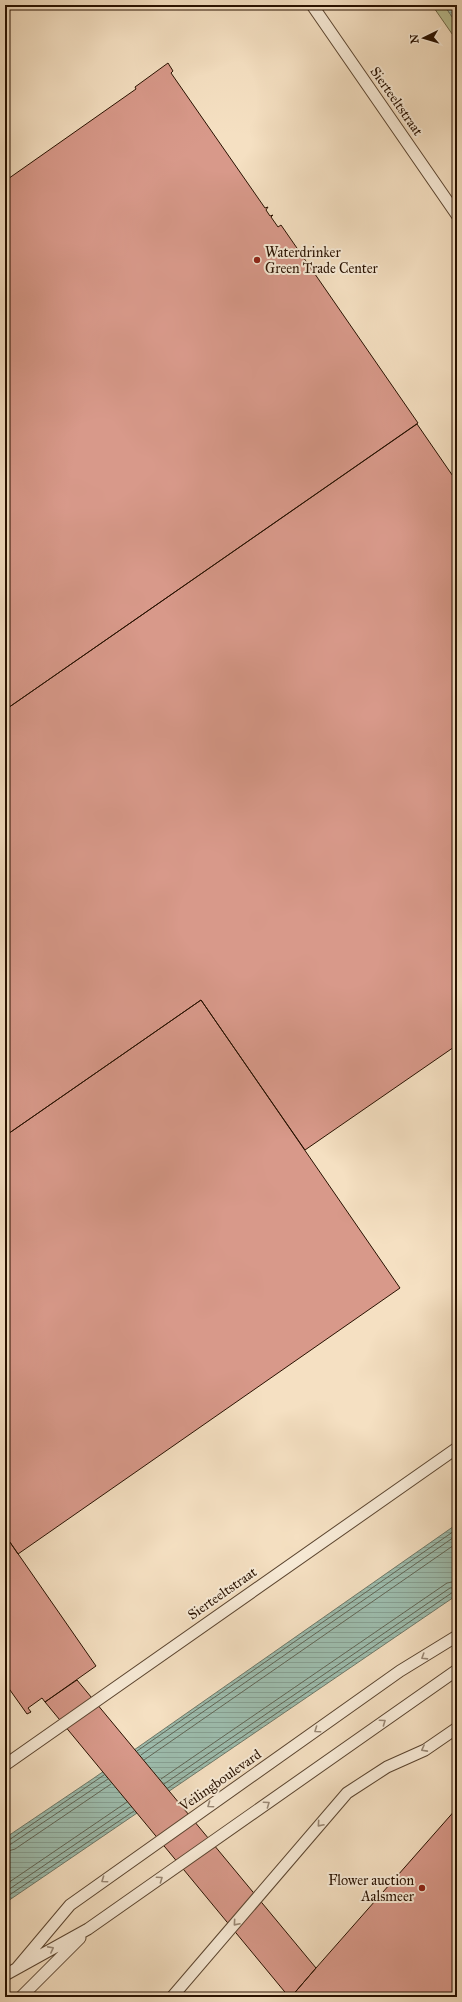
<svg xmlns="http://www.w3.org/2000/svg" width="462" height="2002" font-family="'IM FELL Great Primer',serif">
<defs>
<pattern id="water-rules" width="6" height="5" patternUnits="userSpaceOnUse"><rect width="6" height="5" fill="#9dbdae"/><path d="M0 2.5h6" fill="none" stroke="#87a194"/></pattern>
</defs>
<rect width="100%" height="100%" fill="#f5e0c2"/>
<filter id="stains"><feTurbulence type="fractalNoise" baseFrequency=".005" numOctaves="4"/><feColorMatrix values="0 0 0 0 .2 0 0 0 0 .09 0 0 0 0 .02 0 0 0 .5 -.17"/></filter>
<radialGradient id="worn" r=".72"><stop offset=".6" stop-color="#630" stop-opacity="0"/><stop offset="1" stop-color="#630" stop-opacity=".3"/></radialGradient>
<path fill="#bbc294" stroke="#726a4a" d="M 432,5 L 444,5 L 457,24 L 457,41 Z"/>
<path fill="url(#water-rules)" stroke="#6e7868" d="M 444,5 L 457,5 L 457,24 Z
M 457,1524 L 457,1595 L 5,1903 L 5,1838 L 94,1778 Z"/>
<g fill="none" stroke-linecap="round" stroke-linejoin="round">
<path stroke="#626757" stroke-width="1" d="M 137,1751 L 457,1529
M 141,1755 L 457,1535
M 144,1760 L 457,1543
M 161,1779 L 447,1583 L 457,1581
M 164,1784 L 450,1588 L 457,1587
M 168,1788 L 453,1592 L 457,1592
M 5,1841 L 9,1840 L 104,1775
M 5,1846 L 11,1844 L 108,1779
M 5,1852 L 15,1849 L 111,1784
M 5,1885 L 127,1802
M 5,1892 L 130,1807
M 5,1898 L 134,1811"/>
</g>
<path fill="#d8998a" stroke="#281100" d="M 168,63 L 173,71 L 171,73 L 265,208 L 268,207 L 266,210 L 270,216 L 273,215 L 271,217 L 278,227 L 281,225 L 418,423 L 5,710 L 5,181 L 136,89 L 135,87 Z
M 417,424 L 457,482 L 457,1045 L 305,1150 L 201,1000 L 5,1136 L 5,710 Z
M 201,1000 L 400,1288 L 18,1554 L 5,1535 L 5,1136 Z
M 5,1535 L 96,1666 L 45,1702 L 42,1698 L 28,1708 L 31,1712 L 27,1714 L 5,1683 Z
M 77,1680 L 316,1968 L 291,1997 L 289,1997 L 45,1702 Z
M 457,1808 L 457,1997 L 291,1997 L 316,1968 Z"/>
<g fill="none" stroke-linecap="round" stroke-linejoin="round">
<defs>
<path id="service" d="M 312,5 L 457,215
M 5,1765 L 457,1448
M 17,1968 L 70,1905 L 400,1671 L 457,1636
M 5,1975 L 88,1929 L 457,1670
M 21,1997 L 80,1938
M 172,1997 L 347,1793 L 387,1767 L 425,1750 L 457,1728"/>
</defs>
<use href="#service" stroke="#5b4530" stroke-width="13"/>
<use href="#service" stroke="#f8ebd7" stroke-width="11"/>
</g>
<defs><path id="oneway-chevron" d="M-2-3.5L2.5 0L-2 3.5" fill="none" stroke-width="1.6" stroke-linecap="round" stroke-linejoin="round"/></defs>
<g stroke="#9a8976">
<use href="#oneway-chevron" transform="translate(424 1657) rotate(148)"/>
<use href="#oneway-chevron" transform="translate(383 1722) rotate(-35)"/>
<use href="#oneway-chevron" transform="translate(317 1730) rotate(145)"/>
<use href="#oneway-chevron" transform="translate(424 1749) rotate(152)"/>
<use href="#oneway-chevron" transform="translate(267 1804) rotate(-35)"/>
<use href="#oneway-chevron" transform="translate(210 1805) rotate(145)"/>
<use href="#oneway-chevron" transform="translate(320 1824) rotate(131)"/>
<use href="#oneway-chevron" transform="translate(160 1879) rotate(-35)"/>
<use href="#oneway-chevron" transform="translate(104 1880) rotate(145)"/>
<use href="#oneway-chevron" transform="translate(236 1923) rotate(131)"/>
<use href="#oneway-chevron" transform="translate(51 1949) rotate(-28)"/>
</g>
<g fill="#8f2418" stroke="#f8ebd7" stroke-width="1.5">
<circle cx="257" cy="260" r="4"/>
<circle cx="422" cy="1888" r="4"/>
</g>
<g text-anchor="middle" stroke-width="4" stroke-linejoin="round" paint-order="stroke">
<g font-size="14" fill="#281100" stroke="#f8ebd7">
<text transform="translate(397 101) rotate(55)" y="5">Sierteeltstraat</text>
<text transform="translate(222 1593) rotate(-35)" y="5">Sierteeltstraat</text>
<text transform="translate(220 1780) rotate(-35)" y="5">Veilingboulevard</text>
</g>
<g font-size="14" fill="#281100" stroke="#f8ebd7" text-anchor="start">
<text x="265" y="257">Waterdrinker<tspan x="265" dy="16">Green Trade Center</tspan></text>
<text x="414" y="1885" text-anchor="end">Flower auction<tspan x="414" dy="16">Aalsmeer</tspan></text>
</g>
</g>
<rect width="462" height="2002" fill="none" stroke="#f5e0c2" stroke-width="20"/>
<rect x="6" y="6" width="450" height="1990" fill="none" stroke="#281100" stroke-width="2"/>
<rect x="10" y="10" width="442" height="1982" fill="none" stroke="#281100"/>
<g transform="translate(424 38) rotate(265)" stroke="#f8ebd7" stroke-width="3" paint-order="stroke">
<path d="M0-3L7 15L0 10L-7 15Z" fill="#281100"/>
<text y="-6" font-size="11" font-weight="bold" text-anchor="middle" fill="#281100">N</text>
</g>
<rect width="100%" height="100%" filter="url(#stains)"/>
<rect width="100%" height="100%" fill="url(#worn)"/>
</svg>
